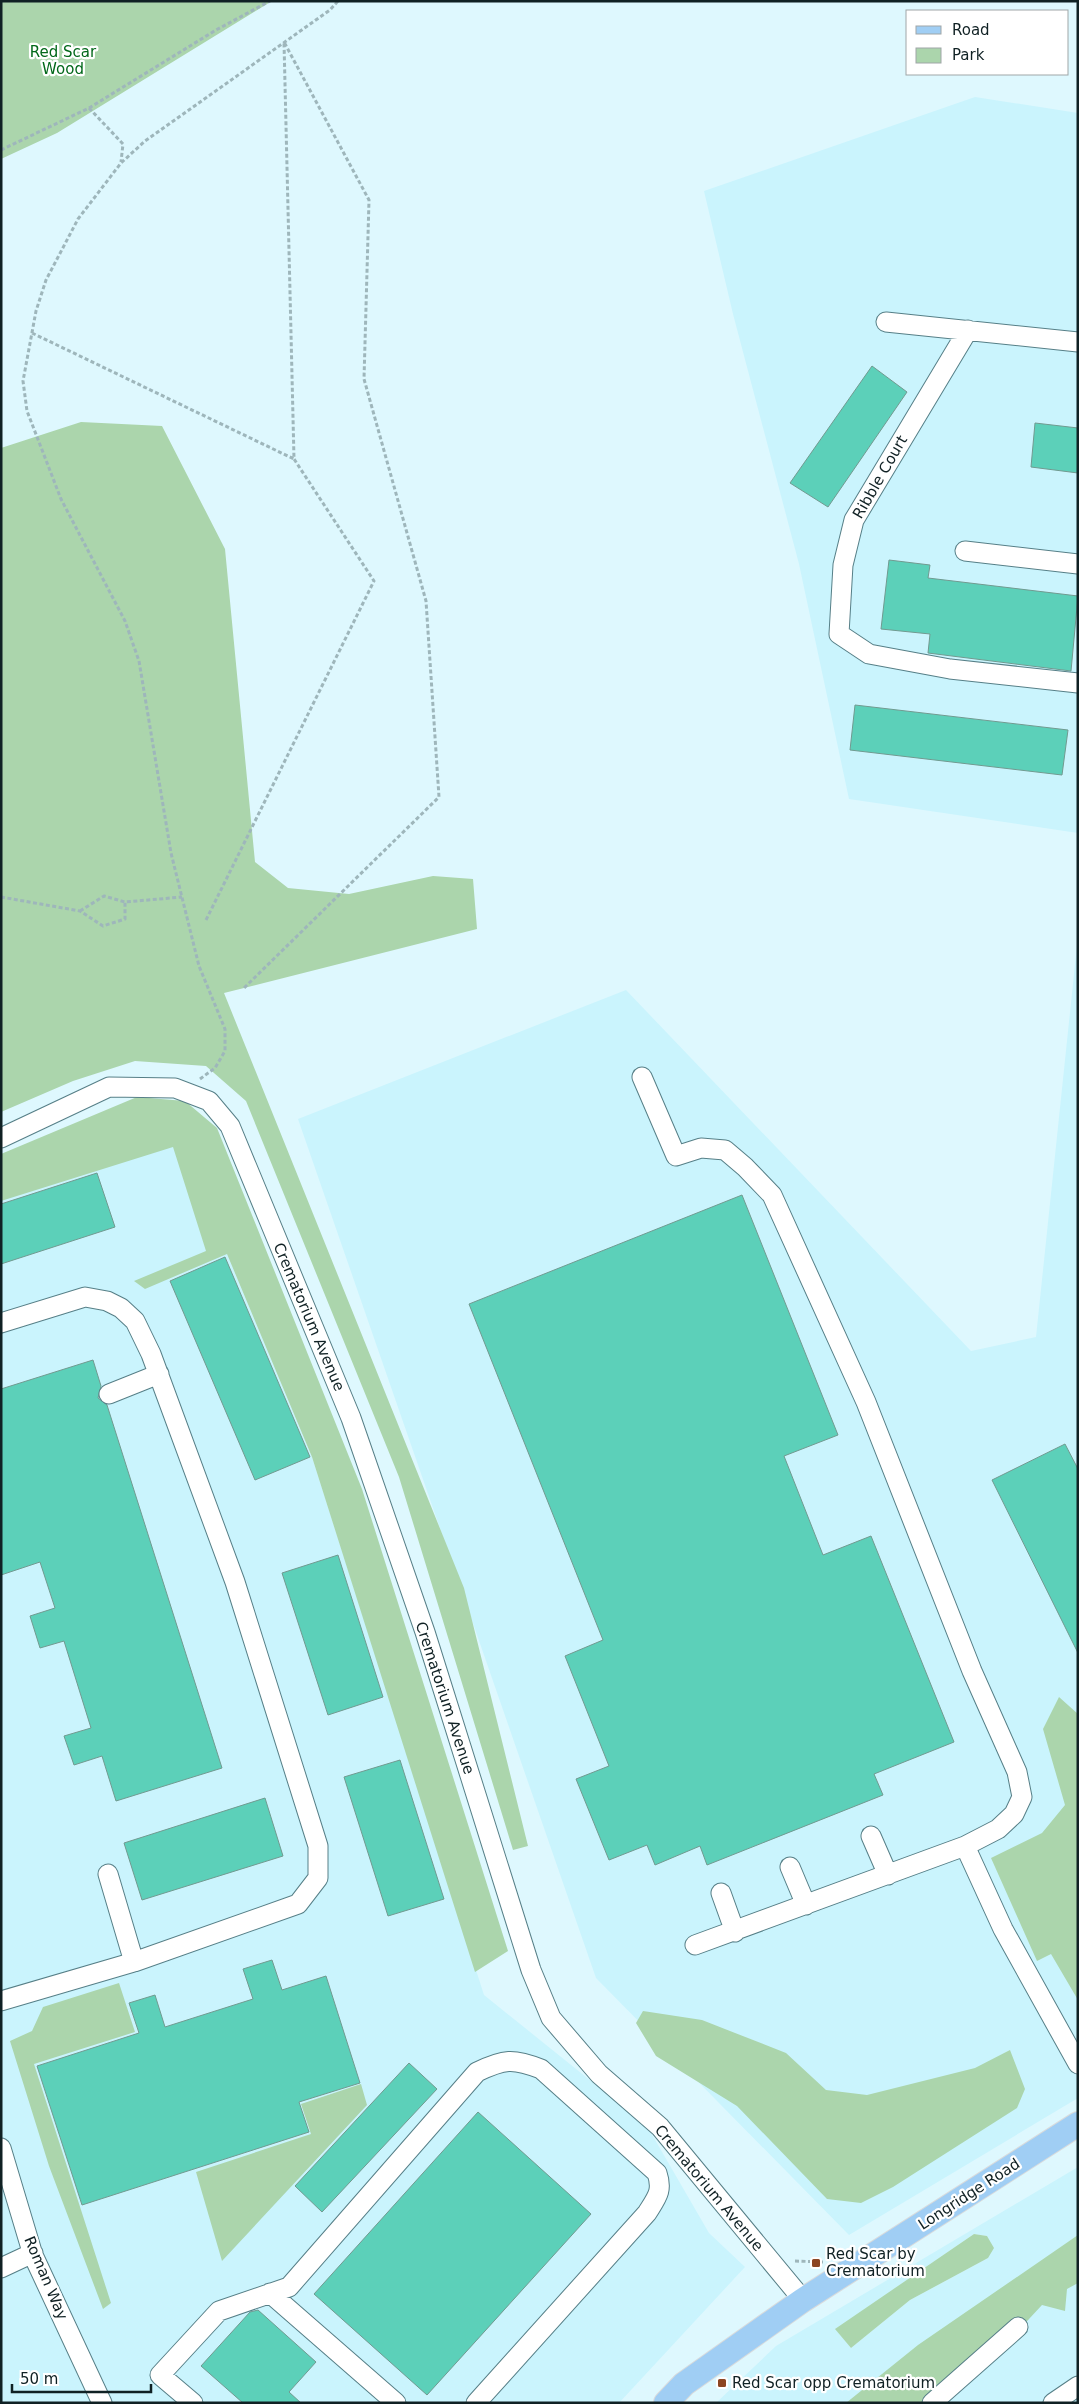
<svg xmlns="http://www.w3.org/2000/svg" width="1079" height="2404" font-family="'DejaVu Sans',sans-serif">
<rect width="100%" height="100%" fill="#def8fe"/>
<path fill="#caf4fd" fill-rule="evenodd" d="M 975,97 L 1078,113 L 1078,833 L 849,799 L 799,564 L 733,314 L 704,191 Z
M 1078,936 L 1078,2098 L 849,2235 L 596,1978 L 298,1119 L 626,990 L 971,1351 L 1036,1337 Z
M 190,1134 L 227,1254 L 312,1457 L 484,1995 L 647,2126 L 709,2233 L 745,2267 L 619,2403 L 1,2403 L 1,1180 Z
M 1078,2167 L 1078,2403 L 716,2403 L 776,2346 ZM 974,2234 L 987,2236 L 988,2258 L 910,2300 L 851,2348 L 836,2329 Z"/>
<path fill="#abd5ac" d="M 1,1 L 272,1 L 57,133 L 1,159 Z
M 81,422 L 162,426 L 225,549 L 255,862 L 288,888 L 349,894 L 433,876 L 473,879 L 477,929 L 224,993 L 464,1588 L 528,1846 L 513,1850 L 399,1477 L 246,1101 L 206,1066 L 135,1061 L 73,1081 L 1,1112 L 1,448 Z
M 137,1097 L 185,1101 L 217,1128 L 362,1489 L 508,1951 L 475,1972 L 312,1457 L 227,1254 L 145,1289 L 134,1281 L 206,1251 L 173,1147 L 1,1201 L 1,1154 Z
M 1059,1697 L 1078,1714 L 1078,2000 L 1051,1954 L 1037,1961 L 991,1858 L 1042,1833 L 1065,1805 L 1043,1729 Z
M 119,1983 L 135,2032 L 34,2064 L 111,2303 L 103,2309 L 49,2166 L 10,2041 L 32,2031 L 43,2007 Z
M 643,2011 L 702,2020 L 786,2053 L 826,2090 L 867,2095 L 975,2068 L 1010,2050 L 1025,2089 L 1017,2108 L 893,2187 L 861,2203 L 827,2199 L 737,2106 L 656,2056 L 636,2023 Z
M 361,2084 L 367,2105 L 222,2261 L 196,2172 L 311,2134 L 301,2104 Z
M 974,2234 L 987,2236 L 994,2248 L 988,2258 L 910,2300 L 851,2348 L 835,2329 Z
M 1078,2235 L 1078,2283 L 1067,2289 L 1065,2311 L 1042,2305 L 993,2358 L 945,2403 L 846,2403 L 918,2345 Z"/>
<path fill="#5cd0b9" stroke="#719a90" d="M 872,366 L 907,392 L 828,507 L 790,483 Z
M 1035,423 L 1078,428 L 1078,473 L 1031,467 Z
M 889,560 L 930,565 L 928,578 L 1078,596 L 1071,671 L 928,653 L 930,634 L 881,629 Z
M 855,705 L 1068,730 L 1062,775 L 850,750 Z
M 97,1173 L 115,1227 L 1,1264 L 1,1204 Z
M 742,1195 L 838,1435 L 784,1456 L 823,1555 L 871,1536 L 954,1742 L 874,1774 L 883,1795 L 707,1865 L 700,1846 L 655,1865 L 647,1845 L 609,1860 L 576,1779 L 609,1766 L 565,1656 L 603,1640 L 469,1304 Z
M 225,1257 L 310,1457 L 255,1480 L 170,1281 Z
M 93,1360 L 101,1386 L 98,1398 L 107,1405 L 222,1768 L 116,1801 L 102,1756 L 74,1765 L 64,1736 L 91,1728 L 64,1641 L 40,1648 L 30,1616 L 55,1608 L 40,1562 L 1,1575 L 1,1389 Z
M 1065,1444 L 1078,1469 L 1078,1653 L 992,1480 Z
M 338,1555 L 383,1697 L 328,1715 L 282,1573 Z
M 400,1760 L 444,1899 L 388,1916 L 344,1777 Z
M 265,1798 L 283,1856 L 142,1900 L 124,1843 Z
M 272,1960 L 282,1990 L 326,1976 L 360,2083 L 299,2102 L 309,2132 L 82,2205 L 37,2066 L 139,2033 L 129,2003 L 155,1995 L 165,2027 L 253,1999 L 243,1969 Z
M 409,2063 L 437,2089 L 322,2212 L 295,2186 Z
M 478,2112 L 591,2214 L 427,2395 L 314,2294 Z
M 258,2310 L 316,2362 L 289,2392 L 301,2403 L 243,2403 L 201,2366 L 250,2312 Z"/>
<g fill="none" stroke-linecap="round" stroke-linejoin="round">
<defs>
<path id="minor" d="M 886,322 L 1078,342
M 968,330 L 854,520 L 843,565 L 839,634 L 869,654 L 950,669 L 1078,683
M 965,551 L 1078,564
M 642,1077 L 676,1156 L 701,1148 L 725,1150 L 745,1167 L 772,1195 L 866,1402 L 972,1671 L 1017,1772 L 1022,1797 L 1014,1814 L 998,1829 L 965,1846
M 1,1138 L 109,1087 L 175,1088 L 209,1101 L 230,1126 L 351,1418 L 425,1632 L 531,1970 L 551,2018 L 599,2074 L 660,2127 L 803,2300
M 1,1323 L 85,1297 L 107,1301 L 121,1308 L 135,1321 L 151,1354 L 235,1582 L 318,1846 L 318,1878 L 298,1904 L 134,1962 L 1,2001
M 109,1394 L 159,1374
M 871,1836 L 888,1875
M 790,1867 L 806,1905
M 108,1874 L 134,1962
M 721,1893 L 735,1932
M 695,1945 L 965,1846 L 1003,1929 L 1078,2064
M 1,2148 L 33,2255 L 102,2403
M 1,2268 L 33,2253
M 270,2293 L 396,2403
M 193,2403 L 160,2375 L 219,2311 L 289,2287 L 477,2072 C 504,2059 513,2058 541,2069 L 657,2173 C 663,2191 657,2197 647,2213 L 476,2403
M 932,2403 L 1018,2327
M 1053,2403 L 1078,2386"/>
<path id="major" d="M 666,2403 L 684,2384 L 803,2300 L 1078,2124"/>
</defs>
<use href="#minor" stroke="#567f87" stroke-width="21"/>
<use href="#major" stroke="#d9dbdc" stroke-width="26"/>
<path stroke="#9eb6bb" stroke-width="3" stroke-dasharray="4 2.5" stroke-linecap="butt" d="M 89,108 L 123,144 L 121,162
M 1,150 L 89,108 L 216,30 L 270,1
M 32,333 L 294,459
M 1,897 L 80,911 L 103,926 L 125,919 L 125,902
M 80,911 L 104,896 L 125,902 L 182,897
M 206,920 L 374,581 L 294,459 L 284,42 L 369,200 L 364,379 L 426,601 L 439,797 L 244,988
M 200,1079 L 215,1068 L 225,1051 L 225,1029 L 199,966 L 171,853 L 139,661 L 125,621 L 61,499 L 27,411 L 23,381 L 36,311 L 46,280 L 78,219 L 121,163 L 145,141 L 330,10 L 338,1
M 795,2261 L 823,2262"/>
<use href="#minor" stroke="#fff" stroke-width="19"/>
<use href="#major" stroke="#a0cef4" stroke-width="24"/>
</g>
<g fill="#8c4522" stroke="#fff" stroke-width="2">
<rect x="811" y="2258" width="10" height="10" rx="2.5"/>
<rect x="717" y="2378" width="10" height="10" rx="2.5"/>
</g>
<g text-anchor="middle" stroke-width="4.5" stroke-linejoin="round" paint-order="stroke">
<g font-size="15" fill="#02681a" stroke="#fff">
<text x="63" y="57">Red Scar<tspan x="63" dy="17">Wood</tspan></text>
</g>
<g font-size="15" fill="#102124" stroke="#fff">
<text transform="translate(880 477) rotate(-60)" y="5">Ribble Court</text>
<text transform="translate(309 1317) rotate(67)" y="5">Crematorium Avenue</text>
<text transform="translate(445 1698) rotate(72)" y="5">Crematorium Avenue</text>
<text transform="translate(709 2188) rotate(50)" y="5">Crematorium Avenue</text>
<text transform="translate(969 2194) rotate(-33)" y="5">Longridge Road</text>
<text transform="translate(46 2278) rotate(67)" y="5">Roman Way</text>
</g>
<g font-size="15" fill="#102124" stroke="#fff" text-anchor="start">
<text x="826" y="2259">Red Scar by<tspan x="826" dy="17">Crematorium</tspan></text>
<text x="732" y="2388">Red Scar opp Crematorium</text>
</g>
</g>
<rect width="1079" height="2404" fill="none" stroke="#102124" stroke-width="5"/>
<rect x="906" y="10" width="162" height="65" fill="#ffffff" stroke="#9fa6a7"/>
<rect x="916" y="26" width="25" height="8" fill="#a0cef4" stroke="#9fa6a7"/>
<text x="952" y="35" font-size="15" fill="#102124">Road</text>
<rect x="916" y="48" width="25" height="15" fill="#abd5ac" stroke="#9fa6a7"/>
<text x="952" y="60" font-size="15" fill="#102124">Park</text>
<path d="M12 2384v8h139v-8" fill="none" stroke="#102124" stroke-width="2.5"/>
<text x="20" y="2384" font-size="15" fill="#102124" stroke="#ffffff" stroke-width="4" paint-order="stroke">50 m</text>
</svg>
